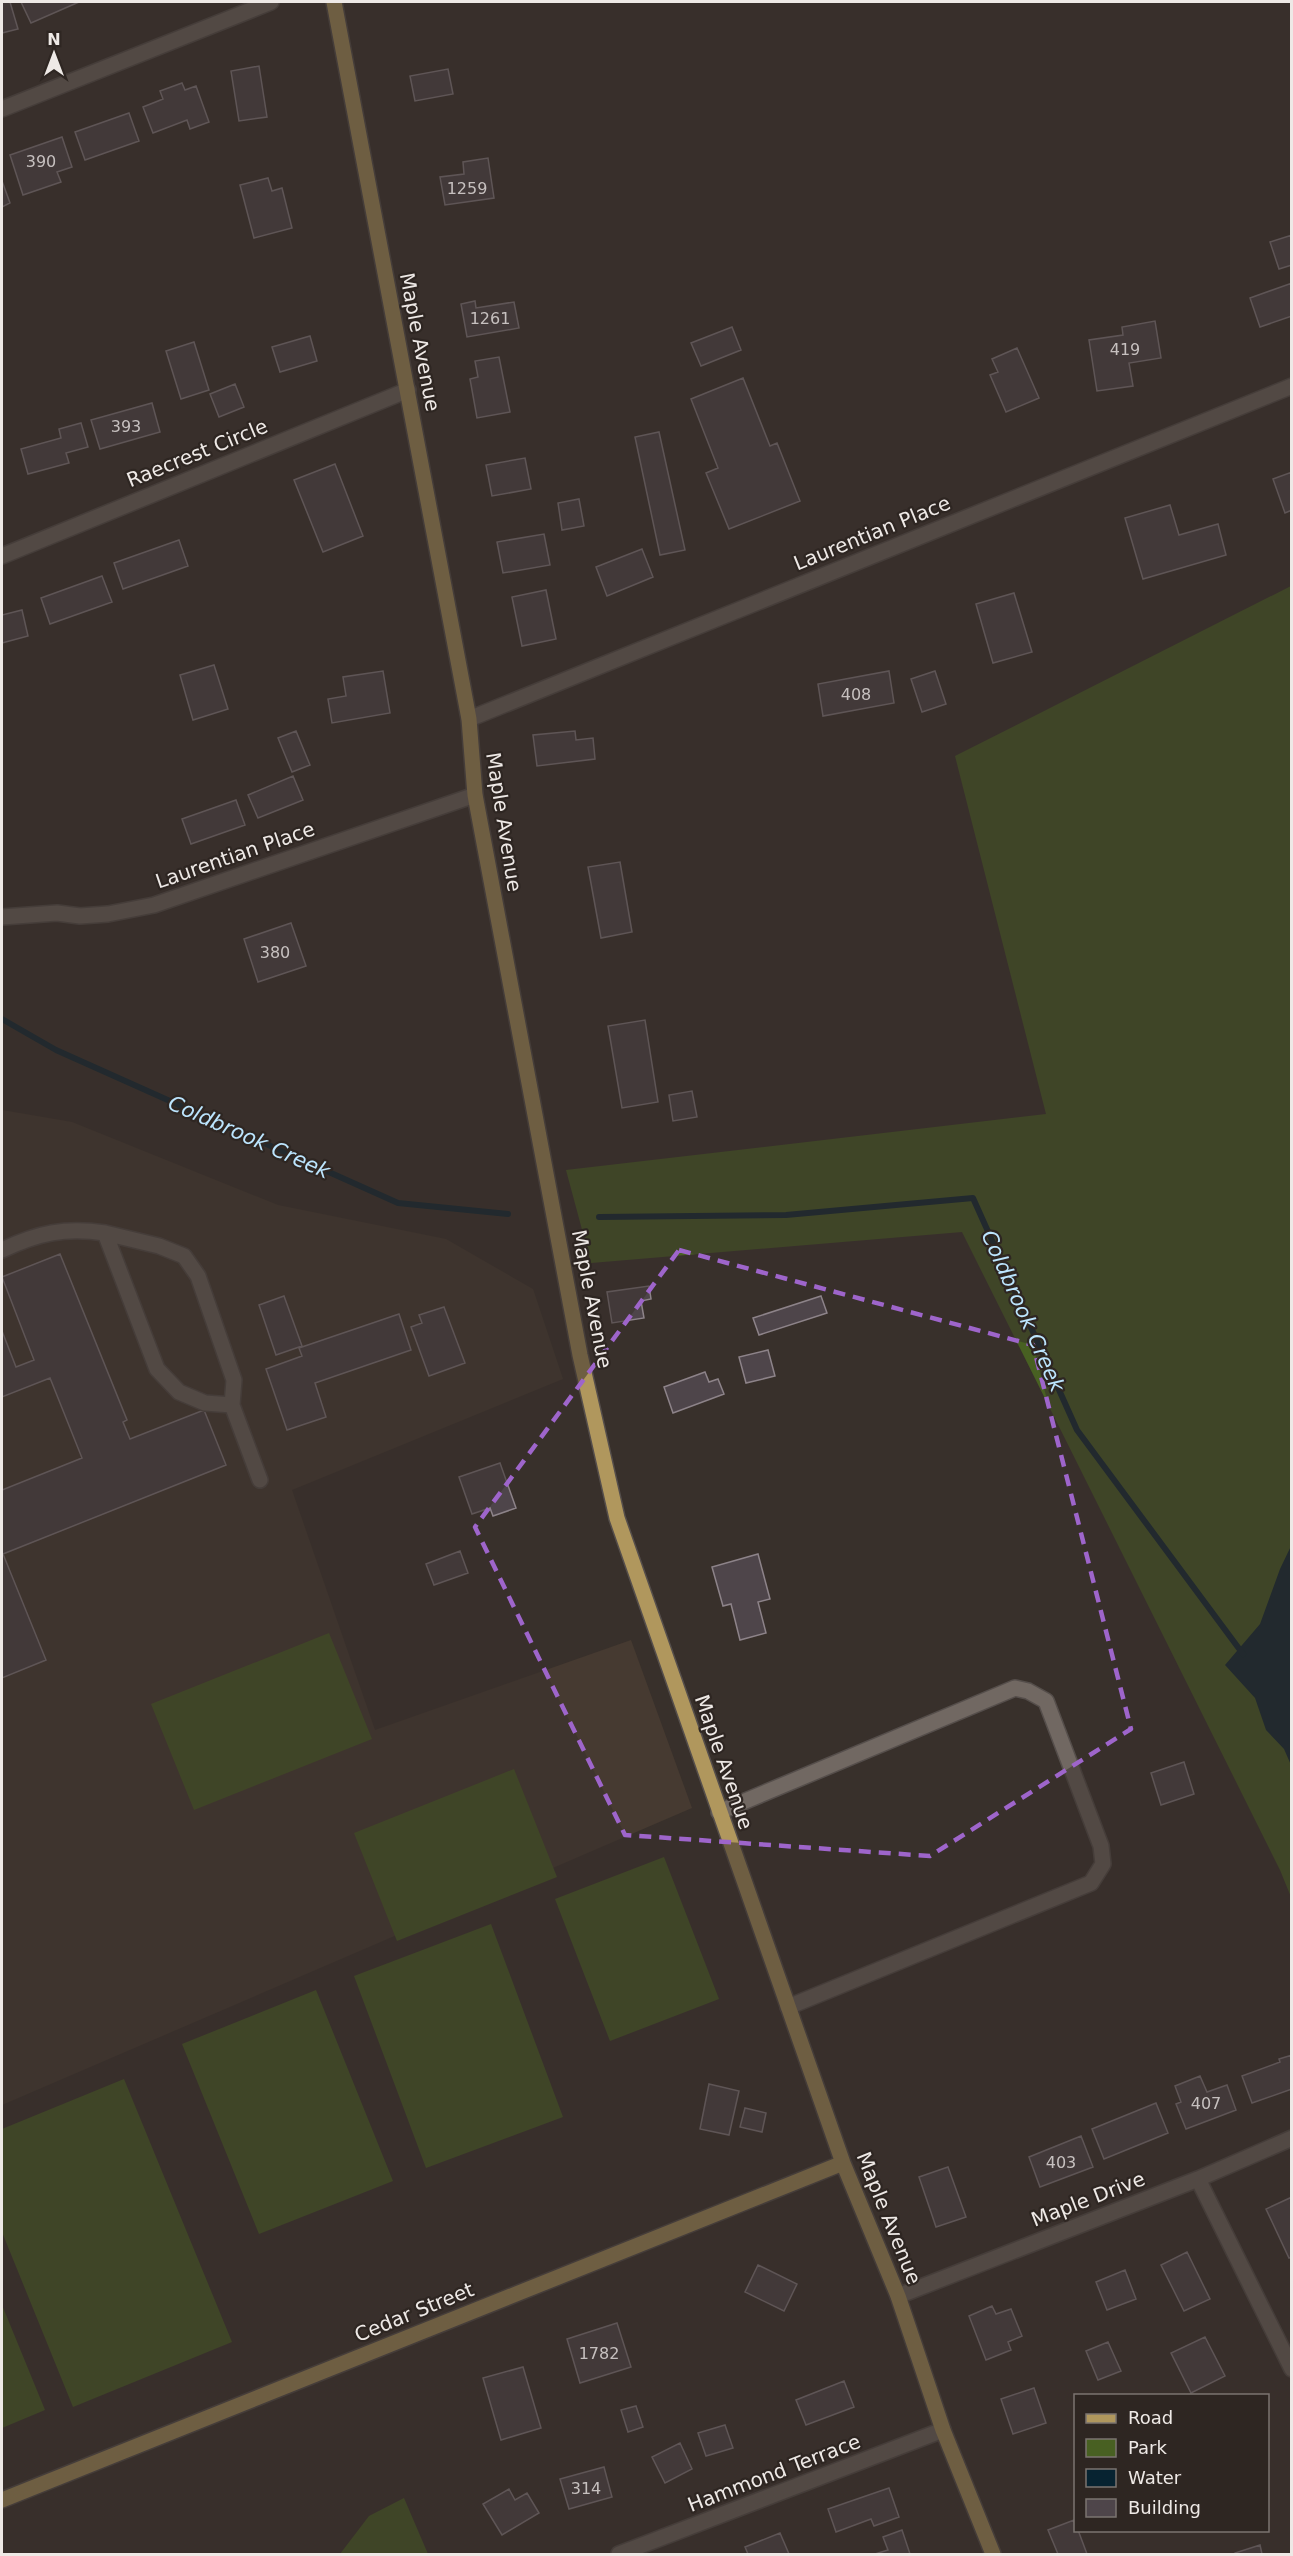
<svg xmlns="http://www.w3.org/2000/svg" width="1293" height="2556" font-family="'DejaVu Sans',sans-serif">
<rect width="100%" height="100%" fill="#38302b"/>
<path fill="#463a31" d="M 2,1110 L 72,1122 L 278,1205 L 446,1239 L 533,1289 L 563,1379 L 292,1490 L 375,1730 L 631,1640 L 692,1808 L 2,2105 Z"/>
<path fill="#486022" d="M 1291,586 L 1291,1897 L 1280,1870 L 962,1232 L 591,1263 L 566,1170 L 1046,1114 L 955,756 Z
M 329,1633 L 372,1739 L 194,1810 L 151,1704 Z
M 514,1769 L 557,1877 L 397,1941 L 354,1833 Z
M 664,1857 L 719,1999 L 610,2041 L 555,1899 Z
M 491,1924 L 563,2117 L 426,2168 L 354,1976 Z
M 316,1990 L 393,2181 L 259,2234 L 182,2044 Z
M 124,2079 L 232,2342 L 73,2407 L 2,2232 L 2,2129 Z
M 2,2305 L 45,2410 L 2,2428 Z
M 404,2498 L 428,2554 L 340,2554 L 369,2516 Z"/>
<path fill="#072331" d="M 1291,1546 L 1292,1546 L 1291,1765 L 1284,1749 L 1266,1730 L 1255,1698 L 1225,1665 L 1260,1624 L 1280,1569 Z"/>
<g fill="none" stroke-linecap="round" stroke-linejoin="round">
<path stroke="#072331" stroke-width="6" d="M 2,1019 L 56,1050 L 398,1203 L 508,1214
M 599,1217 L 786,1215 L 973,1198 L 1077,1430 L 1243,1654"/>
</g>
<path fill="#4e454a" stroke="#8d8389" stroke-width="1.5" d="M 2,2 L 10,2 L 18,29 L 2,33 Z
M 21,2 L 79,2 L 31,23 Z
M 259,66 L 267,117 L 239,121 L 231,71 Z
M 448,69 L 453,94 L 415,101 L 410,76 Z
M 182,83 L 185,90 L 196,86 L 209,122 L 190,129 L 187,120 L 153,133 L 143,107 L 163,99 L 160,91 Z
M 129,113 L 139,141 L 85,160 L 75,132 Z
M 62,137 L 72,167 L 57,172 L 61,182 L 23,195 L 10,155 Z
M 488,158 L 494,198 L 445,205 L 440,177 L 464,174 L 463,162 Z
M 268,178 L 272,191 L 282,188 L 292,228 L 254,238 L 240,185 Z
M 2,181 L 10,203 L 2,207 Z
M 1292,235 L 1292,265 L 1279,269 L 1270,242 Z
M 1292,283 L 1292,316 L 1260,327 L 1250,298 Z
M 475,301 L 476,308 L 514,302 L 519,328 L 467,337 L 461,304 Z
M 1155,321 L 1161,358 L 1129,363 L 1133,386 L 1097,391 L 1089,340 L 1123,335 L 1122,327 Z
M 732,327 L 741,350 L 701,366 L 691,343 Z
M 310,336 L 317,361 L 280,372 L 272,347 Z
M 194,342 L 209,390 L 181,399 L 166,351 Z
M 1017,348 L 1039,398 L 1006,412 L 990,375 L 998,372 L 992,359 Z
M 499,357 L 510,412 L 477,418 L 470,379 L 478,377 L 475,361 Z
M 743,378 L 770,446 L 777,443 L 800,501 L 729,529 L 706,473 L 718,468 L 691,399 Z
M 235,384 L 244,407 L 219,417 L 210,394 Z
M 152,403 L 160,432 L 100,449 L 91,420 Z
M 81,423 L 88,447 L 66,453 L 69,463 L 28,474 L 21,449 L 61,438 L 59,429 Z
M 659,432 L 685,550 L 660,555 L 635,437 Z
M 525,458 L 531,489 L 492,496 L 486,465 Z
M 335,464 L 363,536 L 323,552 L 294,480 Z
M 1292,472 L 1292,510 L 1285,513 L 1273,479 Z
M 579,499 L 584,526 L 562,530 L 558,503 Z
M 1170,505 L 1179,535 L 1218,524 L 1226,555 L 1143,579 L 1125,518 Z
M 544,534 L 550,565 L 503,573 L 497,542 Z
M 179,540 L 188,566 L 123,589 L 114,563 Z
M 642,549 L 653,577 L 607,596 L 596,567 Z
M 102,576 L 112,602 L 50,624 L 41,598 Z
M 546,590 L 556,639 L 522,646 L 512,597 Z
M 1014,593 L 1032,652 L 993,663 L 976,604 Z
M 22,610 L 28,636 L 2,643 L 2,615 Z
M 214,665 L 228,709 L 193,720 L 180,675 Z
M 383,671 L 390,713 L 332,723 L 328,699 L 346,696 L 343,677 Z
M 889,671 L 894,703 L 823,716 L 818,684 Z
M 935,671 L 946,704 L 922,712 L 911,679 Z
M 296,731 L 310,765 L 292,772 L 278,738 Z
M 575,731 L 576,740 L 593,738 L 595,759 L 537,766 L 533,735 Z
M 293,776 L 303,800 L 258,818 L 248,795 Z
M 236,800 L 245,825 L 191,844 L 182,819 Z
M 620,862 L 632,932 L 601,938 L 588,867 Z
M 291,923 L 306,966 L 258,982 L 244,939 Z
M 645,1020 L 658,1102 L 622,1108 L 608,1026 Z
M 692,1091 L 697,1117 L 673,1121 L 669,1095 Z
M 60,1254 L 127,1420 L 123,1422 L 130,1439 L 204,1410 L 226,1465 L 3,1554 L 46,1660 L 2,1678 L 2,1490 L 82,1458 L 50,1378 L 2,1397 L 2,1331 L 16,1367 L 34,1360 L 2,1277 Z
M 649,1286 L 651,1299 L 641,1301 L 644,1318 L 612,1323 L 607,1292 Z
M 284,1296 L 302,1346 L 276,1355 L 259,1305 Z
M 821,1296 L 827,1313 L 759,1335 L 753,1318 Z
M 444,1307 L 465,1363 L 429,1376 L 411,1327 L 422,1323 L 419,1315 Z
M 399,1314 L 411,1350 L 315,1383 L 326,1417 L 287,1430 L 266,1369 L 302,1356 L 299,1348 Z
M 768,1350 L 775,1376 L 746,1383 L 739,1357 Z
M 705,1372 L 709,1382 L 718,1379 L 724,1394 L 673,1413 L 664,1387 Z
M 500,1463 L 516,1508 L 493,1516 L 490,1508 L 472,1514 L 459,1477 Z
M 460,1551 L 468,1573 L 434,1585 L 426,1564 Z
M 758,1554 L 770,1599 L 758,1602 L 766,1633 L 740,1640 L 731,1604 L 723,1606 L 712,1567 Z
M 1184,1762 L 1194,1794 L 1161,1805 L 1151,1773 Z
M 1292,2055 L 1292,2089 L 1252,2103 L 1242,2076 L 1280,2062 L 1279,2059 Z
M 1200,2076 L 1207,2092 L 1227,2085 L 1236,2110 L 1186,2129 L 1176,2104 L 1181,2102 L 1175,2086 Z
M 709,2084 L 739,2091 L 729,2135 L 700,2129 Z
M 1156,2103 L 1168,2133 L 1104,2159 L 1092,2129 Z
M 745,2108 L 766,2113 L 762,2132 L 740,2127 Z
M 1081,2136 L 1093,2167 L 1040,2187 L 1029,2157 Z
M 948,2167 L 966,2217 L 936,2227 L 919,2177 Z
M 1292,2197 L 1292,2257 L 1289,2258 L 1266,2209 Z
M 1187,2252 L 1210,2299 L 1184,2311 L 1161,2265 Z
M 758,2265 L 797,2284 L 784,2311 L 745,2292 Z
M 1125,2270 L 1136,2299 L 1107,2310 L 1096,2282 Z
M 992,2306 L 996,2314 L 1011,2309 L 1022,2336 L 1008,2342 L 1011,2350 L 986,2360 L 969,2316 Z
M 617,2323 L 631,2367 L 580,2383 L 567,2339 Z
M 1205,2337 L 1225,2376 L 1191,2393 L 1171,2353 Z
M 1108,2342 L 1121,2371 L 1098,2380 L 1086,2351 Z
M 523,2367 L 541,2428 L 501,2440 L 483,2378 Z
M 844,2381 L 854,2407 L 806,2425 L 796,2400 Z
M 1034,2388 L 1046,2423 L 1013,2434 L 1001,2399 Z
M 636,2406 L 643,2427 L 628,2432 L 621,2410 Z
M 725,2425 L 733,2448 L 706,2456 L 698,2433 Z
M 680,2443 L 692,2469 L 665,2483 L 652,2457 Z
M 604,2467 L 612,2497 L 569,2509 L 560,2479 Z
M 889,2488 L 899,2517 L 874,2526 L 871,2519 L 836,2532 L 828,2509 Z
M 509,2489 L 515,2500 L 527,2493 L 539,2513 L 502,2535 L 483,2504 Z
M 1074,2520 L 1076,2530 L 1078,2530 L 1087,2554 L 1058,2554 L 1048,2530 Z
M 902,2530 L 910,2554 L 875,2554 L 888,2550 L 883,2537 Z
M 780,2533 L 789,2554 L 748,2554 L 745,2547 Z
M 1260,2545 L 1262,2554 L 1235,2554 L 1235,2553 Z"/>
<g fill="none" stroke-linecap="round" stroke-linejoin="round">
<defs>
<path id="minor" d="M 2,109 L 271,2
M 2,556 L 408,390
M 469,719 L 1292,386
M 2,917 L 57,913 L 80,916 L 108,914 L 154,905 L 475,795
M 105,1233 L 159,1246 L 184,1256 L 198,1276 L 234,1380 L 232,1405
M 2,1250 C 38,1233 65,1227 105,1233 L 157,1369 L 179,1392 L 205,1403 L 232,1405 L 260,1480
M 719,1812 L 1015,1688 L 1028,1691 L 1046,1701 L 1101,1846 L 1103,1864 L 1091,1883 L 788,2007
M 1198,2179 L 1292,2369
M 898,2296 L 1198,2179 L 1292,2138
M 619,2554 L 943,2430"/>
<path id="major" d="M 334,2 L 469,719 L 475,795 L 580,1355 L 617,1518 L 843,2163 L 898,2296 L 943,2430 L 993,2554
M 2,2500 L 843,2163"/>
</defs>
<use href="#minor" stroke="#554e4b" stroke-width="18"/>
<use href="#major" stroke="#554e4b" stroke-width="18"/>
<use href="#minor" stroke="#716862" stroke-width="15"/>
<use href="#major" stroke="#b0975d" stroke-width="15"/>
</g>
<path d="M0 0H1293V2556H0ZM 679,1250 L 1033,1345 L 1131,1729 L 930,1856 L 625,1835 L 475,1527 Z" fill="#38302b" fill-opacity=".55" fill-rule="evenodd"/>
<path fill="none" stroke="#9e65cb" stroke-width="4.5" stroke-dasharray="12 8" stroke-linejoin="round" d="M 679,1250 L 1033,1345 L 1131,1729 L 930,1856 L 625,1835 L 475,1527 Z"/>
<g text-anchor="middle" stroke-width="4.5" stroke-linejoin="round" paint-order="stroke">
<g font-size="16" fill="#c6c0bf">
<text x="41" y="167">390</text>
<text x="467" y="194">1259</text>
<text x="490" y="324">1261</text>
<text x="1125" y="355">419</text>
<text x="126" y="432">393</text>
<text x="856" y="700">408</text>
<text x="275" y="958">380</text>
<text x="1206" y="2109">407</text>
<text x="1061" y="2168">403</text>
<text x="599" y="2359">1782</text>
<text x="586" y="2494">314</text>
</g>
<g font-size="20" fill="#eee9e6" stroke="#2e2622">
<text transform="translate(420 342) rotate(79)" y="7">Maple Avenue</text>
<text transform="translate(197 453) rotate(-22)" y="7">Raecrest Circle</text>
<text transform="translate(872 533) rotate(-22)" y="7">Laurentian Place</text>
<text transform="translate(504 822) rotate(81)" y="7">Maple Avenue</text>
<text transform="translate(235 855) rotate(-19)" y="7">Laurentian Place</text>
<text transform="translate(592 1299) rotate(79)" y="7">Maple Avenue</text>
<text transform="translate(724 1762) rotate(71)" y="7">Maple Avenue</text>
<text transform="translate(1088 2199) rotate(-21)" y="7">Maple Drive</text>
<text transform="translate(889 2218) rotate(68)" y="7">Maple Avenue</text>
<text transform="translate(414 2312) rotate(-22)" y="7">Cedar Street</text>
<text transform="translate(774 2473) rotate(-21)" y="7">Hammond Terrace</text>
</g>
<g font-size="21" font-style="italic" fill="#bce5fe" stroke="#2e2622">
<text transform="translate(249 1137) rotate(24)" y="7">Coldbrook Creek</text>
<text transform="translate(1023 1311) rotate(66)" y="7">Coldbrook Creek</text>
</g>
</g>
<rect width="1293" height="2556" fill="none" stroke="#eee9e6" stroke-width="6"/>
<rect x="1074" y="2394" width="195" height="138" fill="#2e2622" stroke="#7b7470" stroke-width="1.5"/>
<rect x="1086" y="2414" width="30" height="9" fill="#b0975d" stroke="#7b7470" stroke-width="1.5"/>
<text x="1128" y="2424" font-size="18" fill="#eee9e6">Road</text>
<rect x="1086" y="2439" width="30" height="18" fill="#486022" stroke="#7b7470" stroke-width="1.5"/>
<text x="1128" y="2454" font-size="18" fill="#eee9e6">Park</text>
<rect x="1086" y="2469" width="30" height="18" fill="#072331" stroke="#7b7470" stroke-width="1.5"/>
<text x="1128" y="2484" font-size="18" fill="#eee9e6">Water</text>
<rect x="1086" y="2499" width="30" height="18" fill="#4e454a" stroke="#7b7470" stroke-width="1.5"/>
<text x="1128" y="2514" font-size="18" fill="#eee9e6">Building</text>
<g transform="translate(54 54)" stroke="#2e2622" stroke-width="4.5" paint-order="stroke">
<path d="M0-4.5L10 22L0 15L-10 22Z" fill="#eee9e6"/>
<text y="-9" font-size="16" font-weight="bold" text-anchor="middle" fill="#eee9e6">N</text>
</g>
</svg>
